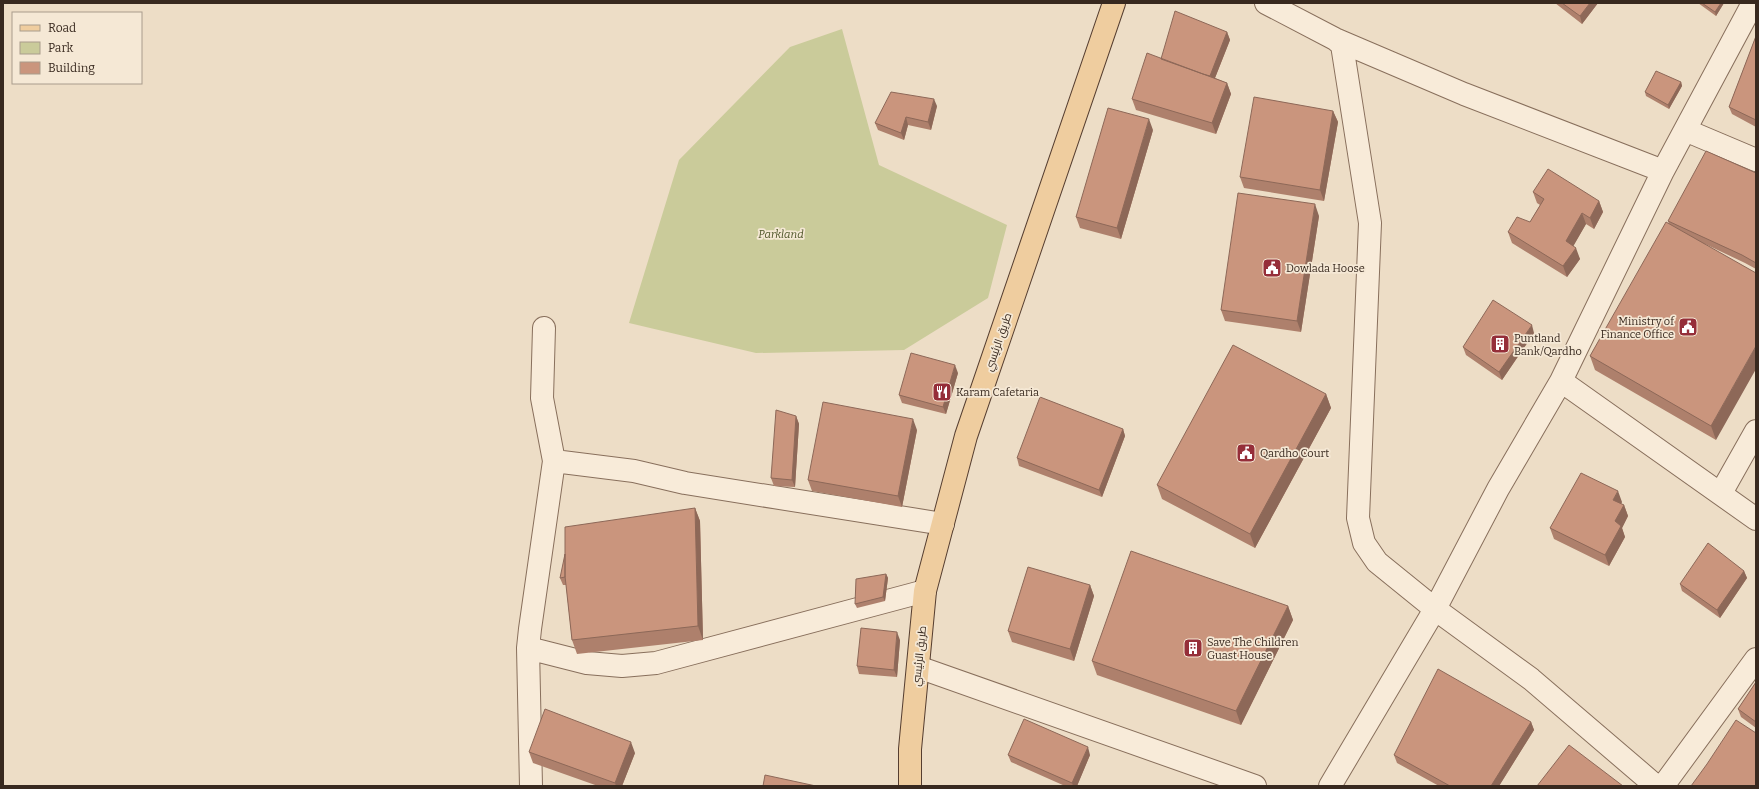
<svg xmlns="http://www.w3.org/2000/svg" width="1759" height="789" font-family="Bitter,Cairo,serif">
<rect width="100%" height="100%" fill="#edddc6"/>
<path fill="#cacb9a" d="M 842,29 L 879,165 L 1007,225 L 988,298 L 904,350 L 756,353 L 629,323 L 679,160 L 790,47 Z"/>
<g fill="none" stroke-linecap="round" stroke-linejoin="round">
<defs>
<path id="street" d="M 1266,3 L 1335,39 L 1464,94 L 1663,171
M 1335,39 L 1342,45 L 1370,223 L 1358,518 L 1364,543 L 1377,562 L 1435,609 L 1531,679 L 1656,786
M 1685,130 L 1756,160
M 1561,381 L 1756,519
M 554,461 L 634,471 L 685,483 L 943,524
M 1721,493 L 1756,431
M 528,648 L 587,663 L 622,666 L 656,663 L 925,591
M 918,667 L 1255,786
M 531,786 L 528,648 L 530,629 L 554,461 L 542,398 L 544,328
M 1330,786 L 1435,609 L 1498,489 L 1561,381 L 1663,171 L 1753,3
M 1663,786 L 1756,659"/>
<path id="primary" d="M 910,786 L 910,749 L 925,591 L 966,436 L 1114,3"/>
</defs>
<use href="#street" stroke="#886f5c" stroke-width="24"/>
<use href="#primary" stroke="#563e30" stroke-width="24"/>
<use href="#street" stroke="#f8ebd9" stroke-width="22"/>
<use href="#primary" stroke="#efcd9f" stroke-width="22"/>
</g>
<path fill="#ae806c" d="M 1555,3 L 1598,3 L 1582,24 Z
M 1698,3 L 1724,3 L 1716,16 Z
M 1227,32 L 1230,40 L 1215,78 L 1227,83 L 1231,94 L 1216,134 L 1136,110 L 1132,99 L 1161,59 Z
M 1756,36 L 1756,127 L 1732,114 L 1729,107 Z
M 1681,82 L 1682,86 L 1669,109 L 1646,96 L 1645,92 Z
M 937,106 L 931,130 L 908,125 L 904,140 L 878,130 L 875,123 Z
M 1333,111 L 1338,122 L 1324,201 L 1244,188 L 1240,177 Z
M 1153,130 L 1121,239 L 1080,228 L 1076,217 Z
M 1756,173 L 1756,269 L 1745,263 L 1705,244 L 1716,440 L 1595,370 L 1590,356 L 1669,224 L 1668,221 Z
M 1533,192 L 1599,201 L 1603,212 L 1594,229 L 1586,224 L 1573,246 L 1580,259 L 1567,277 L 1512,243 L 1508,232 L 1530,222 L 1540,205 L 1537,203 Z
M 1319,216 L 1301,332 L 1225,321 L 1221,310 Z
M 1534,333 L 1502,380 L 1466,355 L 1463,347 Z
M 958,373 L 946,414 L 902,403 L 899,395 Z
M 1326,394 L 1331,408 L 1255,548 L 1162,499 L 1157,485 Z
M 796,416 L 799,424 L 795,487 L 774,486 L 771,478 Z
M 1123,429 L 1125,436 L 1102,497 L 1019,466 L 1017,458 Z
M 917,430 L 902,507 L 812,491 L 808,480 Z
M 1622,502 L 1621,504 L 1624,505 L 1628,516 L 1622,528 L 1625,537 L 1609,566 L 1554,539 L 1550,528 Z
M 695,508 L 700,521 L 703,640 L 577,654 L 572,640 L 566,585 L 563,585 L 560,578 Z
M 1744,571 L 1747,578 L 1720,618 L 1682,591 L 1680,584 Z
M 886,574 L 888,578 L 885,601 L 857,608 L 855,604 Z
M 1090,585 L 1094,596 L 1074,661 L 1012,642 L 1008,631 Z
M 1288,606 L 1293,620 L 1241,725 L 1097,675 L 1092,661 Z
M 900,640 L 897,677 L 859,674 L 857,666 Z
M 1756,682 L 1756,728 L 1741,717 L 1738,709 Z
M 1531,722 L 1534,730 L 1499,786 L 1439,786 L 1397,763 L 1394,755 Z
M 529,752 L 635,753 L 622,786 L 598,786 L 533,763 Z
M 1008,755 L 1090,755 L 1077,786 L 1065,786 L 1011,762 Z"/>
<path fill="#8d6858" d="M 1590,3 L 1598,3 L 1582,24 L 1580,16 Z
M 1721,3 L 1724,3 L 1716,16 L 1715,12 Z
M 1227,32 L 1230,40 L 1213,83 L 1210,76 Z
M 1681,82 L 1682,86 L 1669,109 L 1668,105 Z
M 1227,83 L 1231,94 L 1216,134 L 1212,123 Z
M 934,99 L 937,106 L 931,130 L 928,122 Z
M 1333,111 L 1338,122 L 1324,201 L 1320,190 Z
M 906,117 L 908,125 L 904,140 L 901,133 Z
M 1149,119 L 1153,130 L 1121,239 L 1117,228 Z
M 1599,201 L 1603,212 L 1594,229 L 1590,218 Z
M 1315,204 L 1319,216 L 1301,332 L 1297,321 Z
M 1582,213 L 1586,224 L 1570,252 L 1566,241 Z
M 1576,248 L 1580,259 L 1567,277 L 1563,266 Z
M 1532,325 L 1534,333 L 1502,380 L 1499,372 Z
M 1756,346 L 1756,369 L 1716,440 L 1711,426 Z
M 955,365 L 958,373 L 946,414 L 943,407 Z
M 1326,394 L 1331,408 L 1255,548 L 1250,534 Z
M 796,416 L 799,424 L 795,487 L 792,480 Z
M 913,419 L 917,430 L 902,507 L 898,496 Z
M 1123,429 L 1125,436 L 1102,497 L 1099,490 Z
M 1618,491 L 1622,502 L 1617,511 L 1613,500 Z
M 1624,505 L 1628,516 L 1622,528 L 1625,537 L 1609,566 L 1605,555 L 1615,521 Z
M 695,508 L 700,521 L 703,640 L 698,626 Z
M 1744,571 L 1747,578 L 1720,618 L 1717,610 Z
M 886,574 L 888,578 L 885,601 L 883,597 Z
M 1090,585 L 1094,596 L 1074,661 L 1070,649 Z
M 1288,606 L 1293,620 L 1241,725 L 1236,711 Z
M 897,632 L 900,640 L 897,677 L 894,670 Z
M 1531,722 L 1534,730 L 1499,786 L 1491,786 Z
M 631,742 L 635,753 L 622,786 L 616,786 L 615,783 Z
M 1088,747 L 1090,755 L 1077,786 L 1073,786 L 1072,783 Z"/>
<path fill="#ca957d" stroke="#8d6858" d="M 1562,3 L 1590,3 L 1580,16 Z
M 1702,3 L 1721,3 L 1715,12 Z
M 1175,11 L 1227,32 L 1210,76 L 1203,74 L 1161,59 Z
M 1756,36 L 1756,120 L 1729,107 Z
M 1147,53 L 1227,83 L 1212,123 L 1132,99 Z
M 1656,71 L 1681,82 L 1668,105 L 1645,92 Z
M 891,92 L 934,99 L 928,122 L 906,117 L 901,133 L 875,123 Z
M 1254,97 L 1333,111 L 1320,190 L 1240,177 Z
M 1108,108 L 1149,119 L 1117,228 L 1076,217 Z
M 1706,151 L 1756,173 L 1756,263 L 1742,255 L 1668,221 Z
M 1548,169 L 1599,201 L 1590,218 L 1582,213 L 1566,241 L 1576,248 L 1563,266 L 1508,232 L 1517,217 L 1530,222 L 1544,199 L 1533,192 Z
M 1238,193 L 1315,204 L 1297,321 L 1221,310 Z
M 1666,222 L 1756,273 L 1756,346 L 1711,426 L 1590,356 Z
M 1493,300 L 1532,325 L 1499,372 L 1463,347 Z
M 1233,345 L 1326,394 L 1250,534 L 1157,485 Z
M 911,353 L 955,365 L 943,407 L 899,395 Z
M 1040,397 L 1123,429 L 1099,490 L 1017,458 Z
M 823,402 L 913,419 L 898,496 L 808,480 Z
M 776,410 L 796,416 L 792,480 L 771,478 Z
M 1581,473 L 1618,491 L 1613,500 L 1624,505 L 1615,521 L 1621,526 L 1605,555 L 1550,528 Z
M 695,508 L 698,626 L 572,640 L 565,576 L 565,527 Z
M 1708,543 L 1744,571 L 1717,610 L 1680,584 Z
M 1131,551 L 1288,606 L 1236,711 L 1092,661 Z
M 565,554 L 565,577 L 560,578 Z
M 1028,567 L 1090,585 L 1070,649 L 1008,631 Z
M 886,574 L 883,597 L 855,604 L 856,579 Z
M 861,628 L 897,632 L 894,670 L 857,666 Z
M 1438,669 L 1531,722 L 1491,786 L 1450,786 L 1394,755 Z
M 1756,682 L 1756,722 L 1738,709 Z
M 545,709 L 631,742 L 615,783 L 529,752 Z
M 1024,719 L 1088,747 L 1072,783 L 1008,755 Z
M 1736,720 L 1756,733 L 1756,786 L 1691,786 L 1707,764 Z
M 1569,745 L 1623,786 L 1537,786 Z
M 765,775 L 816,786 L 763,786 Z"/>
<defs>
<symbol id="civic-square" viewBox="-11 -11 22 22"><rect x="-9" y="-9" width="18" height="18" rx="4" fill="#952e39" stroke="#f5e8d5"/><path d="M-.6-6.5H3V-4.5H.6V-3L4-1V1h2V6H-6V1h2V-1L-.6-3ZM-1.2 2.5V6h2.4V2.5Z" fill="#fff"/></symbol>
<symbol id="building-square" viewBox="-11 -11 22 22"><rect x="-9" y="-9" width="18" height="18" rx="4" fill="#952e39" stroke="#f5e8d5"/><path d="M-4-6H4V6H1V3H-1V6H-4ZM-2.5-4.3h1.7v1.8h-1.7ZM.8-4.3h1.7v1.8H.8ZM-2.5-1h1.7V.8h-1.7ZM.8-1h1.7V.8H.8Z" fill="#fff"/></symbol>
<symbol id="restaurant-square" viewBox="-11 -11 22 22"><rect x="-9" y="-9" width="18" height="18" rx="4" fill="#952e39" stroke="#f5e8d5"/><path d="M-5-6h1v4h1v-4h1v4h1v-4h1v5L-1.5 .5V6h-2V.5L-5-1ZM5-6V6H3V1.5H1.5Q1.5-4 5-6Z" fill="#fff"/></symbol>
</defs>
<g fill-rule="evenodd">
<use href="#civic-square" x="1261" y="257" width="22" height="22"/>
<use href="#civic-square" x="1677" y="316" width="22" height="22"/>
<use href="#building-square" x="1489" y="333" width="22" height="22"/>
<use href="#restaurant-square" x="931" y="381" width="22" height="22"/>
<use href="#civic-square" x="1235" y="442" width="22" height="22"/>
<use href="#building-square" x="1182" y="637" width="22" height="22"/>
</g>
<g text-anchor="middle" stroke-width="3.5" stroke-linejoin="round" paint-order="stroke">
<g font-size="11" font-style="italic" fill="#4d5427" stroke="#f5e8d5">
<text x="781" y="238">Parkland</text>
</g>
<g font-size="11" fill="#38291f" stroke="#f5e8d5" text-anchor="start">
<text x="1286" y="272">Dowlada Hoose</text>
<text x="1674" y="325" text-anchor="end">Ministry of<tspan x="1674" dy="13">Finance Office</tspan></text>
<text x="1514" y="342">Puntland<tspan x="1514" dy="13">Bank/Qardho</tspan></text>
<text x="956" y="396">Karam Cafetaria</text>
<text x="1260" y="457">Qardho Court</text>
<text x="1207" y="646">Save The Children<tspan x="1207" dy="13">Guast House</tspan></text>
</g>
<g font-size="11" fill="#38291f" stroke="#f5e8d5">
<text transform="translate(998 342) rotate(-71)" y="4">طريق الرئيسي</text>
<text transform="translate(919 656) rotate(-84)" y="4">طريق الرئيسي</text>
</g>
</g>
<rect width="1759" height="789" fill="none" stroke="#38291f" stroke-width="8"/>
<rect x="12" y="12" width="130" height="72" fill="#f5e8d5" stroke="#a99c8c"/>
<rect x="20" y="25" width="20" height="6" fill="#efcd9f" stroke="#a99c8c"/>
<text x="48" y="32" font-size="12" fill="#38291f">Road</text>
<rect x="20" y="42" width="20" height="12" fill="#cacb9a" stroke="#a99c8c"/>
<text x="48" y="52" font-size="12" fill="#38291f">Park</text>
<rect x="20" y="62" width="20" height="12" fill="#ca957d" stroke="#a99c8c"/>
<text x="48" y="72" font-size="12" fill="#38291f">Building</text>
</svg>
